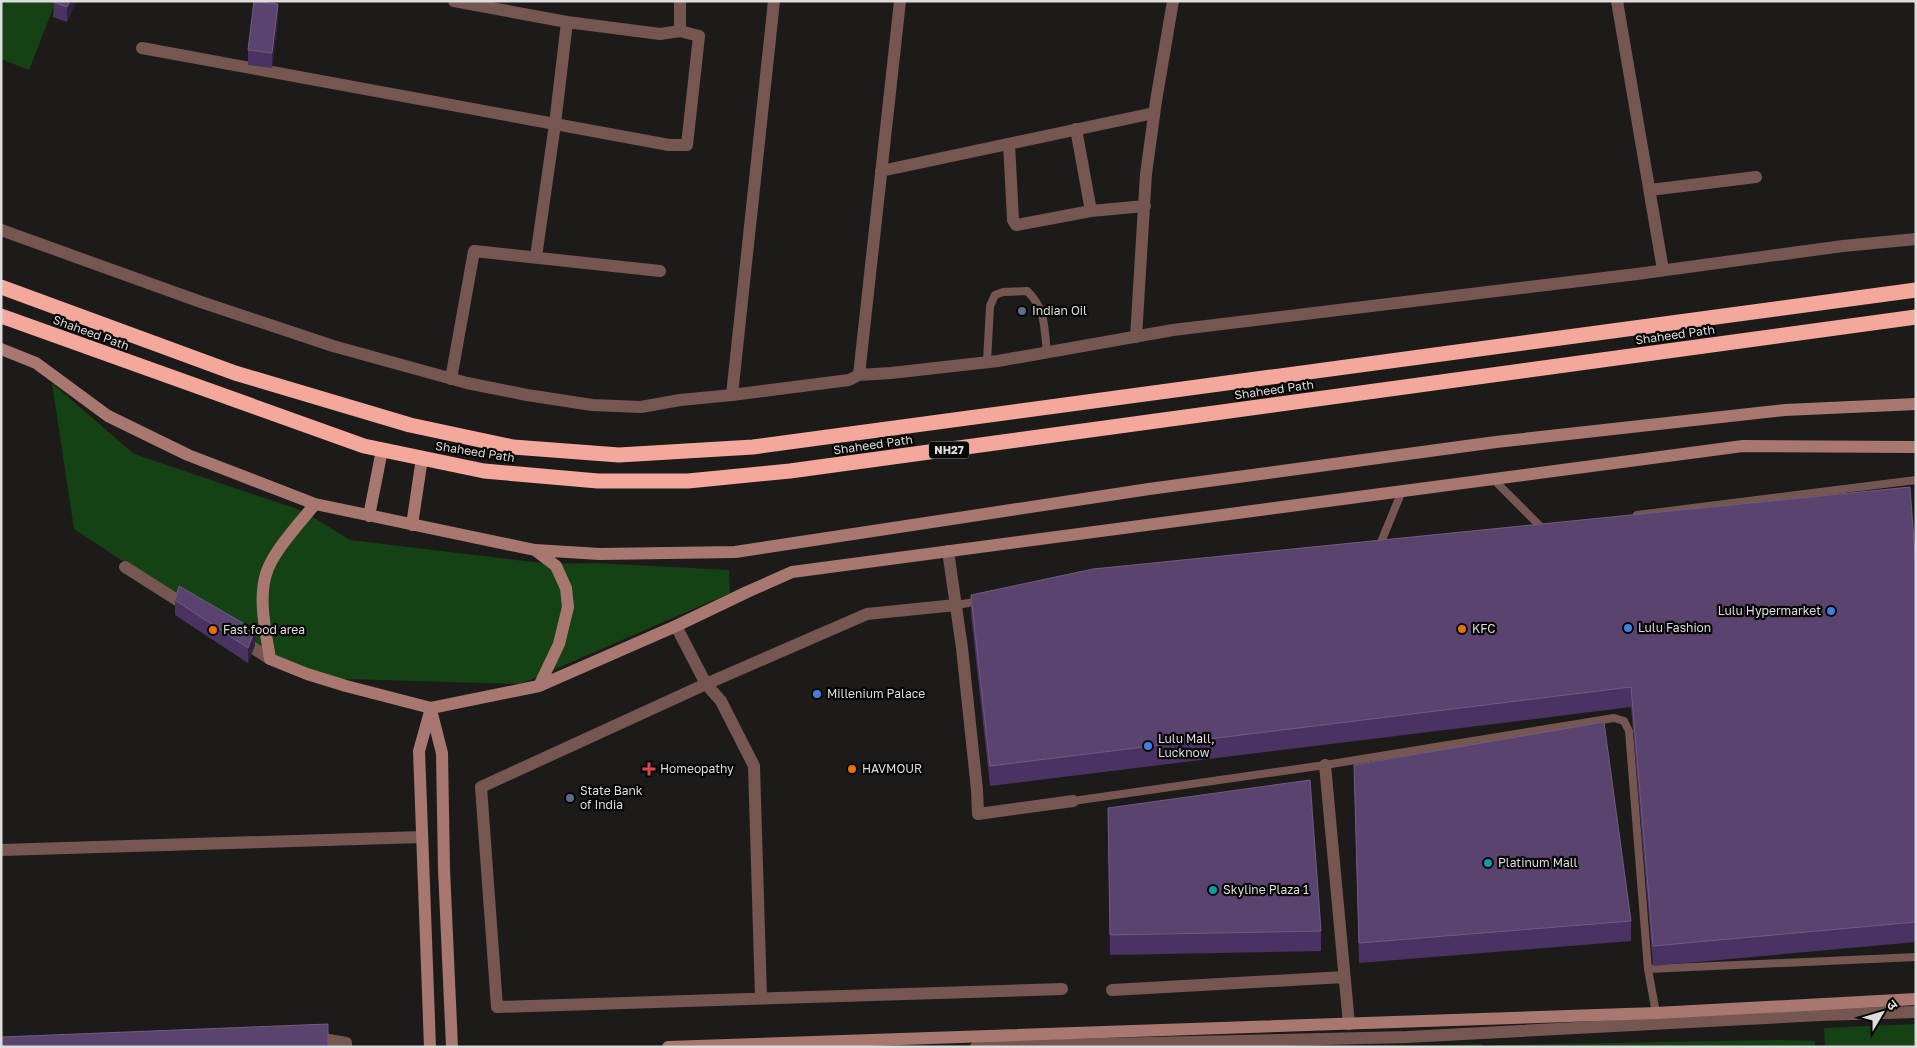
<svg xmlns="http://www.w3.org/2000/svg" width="1917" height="1048" font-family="'Golos Text','Noto Sans Devanagari',sans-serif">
<rect width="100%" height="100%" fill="#1d1b1a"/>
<path fill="#144214" d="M 1,1 L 56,1 L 29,70 L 1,59 Z
M 52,383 L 134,454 L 303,511 L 350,540 L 549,564 L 595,563 L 729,570 L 730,593 L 521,684 L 313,678 L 222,626 L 74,529 Z
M 1916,1024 L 1916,1047 L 1825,1047 L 1824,1028 Z
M 1780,1040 L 1815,1041 L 1815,1047 L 1497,1047 L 1496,1045 Z
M 1481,1044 L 1483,1047 L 1405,1047 Z"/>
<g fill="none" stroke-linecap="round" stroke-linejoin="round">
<path stroke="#755651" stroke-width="8" d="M 987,362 L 990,306 L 995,295 L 1003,292 L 1027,291 C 1046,309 1044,328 1047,352
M 1493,479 L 1541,527
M 1637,515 L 1916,480
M 1379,547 L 1402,491
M 956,605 L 981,601
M 1073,801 L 1325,765 L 1614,718 L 1624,721 L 1629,731 L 1648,969 L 1656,1013
M 1648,969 L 1916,957"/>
<path stroke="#755651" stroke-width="12" d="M 454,1 L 567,22 L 660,34 L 680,31 L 680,1
M 1617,1 L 1663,270
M 142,48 L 669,145 L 687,145 L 699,36 L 680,31
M 1076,129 L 1091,211 L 1145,206
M 1009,144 L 1013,220 L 1016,225 L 1091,211
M 881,171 L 1154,113
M 1650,190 L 1756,177
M 1,230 L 201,302 L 333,346 L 467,383 L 527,395 L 592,405 L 641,407 L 680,400 L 732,395 L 849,380 L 859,375 L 891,373 L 998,361 L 1173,330 L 1637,274 L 1843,246 L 1916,239
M 536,257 L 555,124 L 567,22
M 1136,337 L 1146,174 L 1156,101 L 1173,1
M 859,375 L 900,1
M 451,379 L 474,251 L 660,271
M 732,395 L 774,1
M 948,551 L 962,648 L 977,790 L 978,814 L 1073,801
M 125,567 L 188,607
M 956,605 L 867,614 L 706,684 L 481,787 L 497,1007 L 1062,989
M 676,626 L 706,684 L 721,701 L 754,766 L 761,997
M 241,640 L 270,659
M 1325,765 L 1349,1024
M 1,850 L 422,837
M 1112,990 L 1344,977
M 311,1037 L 346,1043 L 346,1047
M 976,1047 L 1407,1037 L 1820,1015 L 1916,1012"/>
<path stroke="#a87770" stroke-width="12" d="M 1,349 L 36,363 L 108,416 L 188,455 L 315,504 L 535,550 L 600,554 L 735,552 L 1149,489 L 1496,442 L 1785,410 L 1916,404
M 315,504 C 300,523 273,551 266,574 C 258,601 266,632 270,659 L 307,674 L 346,686 L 431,708 L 539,686 L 676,626 L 747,592 L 792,572 L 1743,446 L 1916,447
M 369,516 L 382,450
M 412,525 L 422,458
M 535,550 L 556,566 L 566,588 L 568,607 L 559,644 L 539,686
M 431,710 L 442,753 L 444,869 L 452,1047
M 430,1047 L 419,751 L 431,708
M 668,1047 L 1656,1013 L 1916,999"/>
<path stroke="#f4a89c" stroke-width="15" d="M 1,287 L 235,373 L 410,425 L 513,447 L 619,455 L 753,447 L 1916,290
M 1,316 L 364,446 L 484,471 L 598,481 L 688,481 L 790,471 L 1916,317"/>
</g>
<path fill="#4a3262" d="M 54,1 L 76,1 L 67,22 L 53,17 Z
M 278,19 L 272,68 L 248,65 L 248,50 Z
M 1916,570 L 1916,942 L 1653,966 L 1631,707 L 990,786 L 971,615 L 971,595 Z
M 175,600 L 255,645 L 248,663 L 175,615 Z
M 1354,765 L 1631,921 L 1631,941 L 1359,963 Z
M 1108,808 L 1321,931 L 1321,951 L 1110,955 Z"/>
<path fill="#312140" d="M 70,1 L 76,1 L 67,22 L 67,7 Z
M 278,4 L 278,19 L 272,68 L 272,53 Z
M 255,630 L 255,645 L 248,663 L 248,648 Z"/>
<path fill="#5a446f" stroke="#6f5c80" d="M 54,1 L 70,1 L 67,7 L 53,2 Z
M 254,1 L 278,4 L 272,53 L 248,50 Z
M 1910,487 L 1916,570 L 1916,922 L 1653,946 L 1631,687 L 990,766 L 971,595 L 1093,569 Z
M 179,586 L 255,630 L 248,648 L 175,600 Z
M 1604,722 L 1631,921 L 1359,943 L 1354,765 Z
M 1310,780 L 1321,931 L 1110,935 L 1108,808 Z
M 328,1024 L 328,1047 L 1,1047 L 1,1037 Z"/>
<g fill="#5c6f8a" stroke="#070606" stroke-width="2">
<circle cx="1022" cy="311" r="5"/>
<circle cx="570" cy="798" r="5"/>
</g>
<g fill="#3f7fe0" stroke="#070606" stroke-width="2">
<circle cx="1831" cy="611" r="5"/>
<circle cx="1628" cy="628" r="5"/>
<circle cx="817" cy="694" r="5"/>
<circle cx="1148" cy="746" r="5"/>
</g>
<g fill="#e8710a" stroke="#070606" stroke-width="2">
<circle cx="1462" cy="629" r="5"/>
<circle cx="213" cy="630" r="5"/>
<circle cx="852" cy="769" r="5"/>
</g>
<path fill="#e0444e" stroke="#070606" stroke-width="2" d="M646.5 761.5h5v5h5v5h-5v5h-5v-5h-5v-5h5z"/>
<g fill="#0f9aa8" stroke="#070606" stroke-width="2">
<circle cx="1488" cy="863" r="5"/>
<circle cx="1213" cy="890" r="5"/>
</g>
<g text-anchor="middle" stroke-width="4.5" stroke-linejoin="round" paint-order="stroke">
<rect fill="#070606" stroke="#9e9c9c" stroke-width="1" x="929" y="441.5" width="40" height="17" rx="4"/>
<g font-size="11" font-weight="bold" fill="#dedddc">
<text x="949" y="454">NH27</text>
</g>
<g font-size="12" fill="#dedddc" stroke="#070606" text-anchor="start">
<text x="1032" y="315">Indian Oil</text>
<text x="1821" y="615" text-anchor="end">Lulu Hypermarket</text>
<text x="1638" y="632">Lulu Fashion</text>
<text x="1472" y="633">KFC</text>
<text x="223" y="634">Fast food area</text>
<text x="827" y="698">Millenium Palace</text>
<text x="1158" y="743">Lulu Mall,<tspan x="1158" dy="14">Lucknow</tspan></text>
<text x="660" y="773">Homeopathy</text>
<text x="862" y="773">HAVMOUR</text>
<text x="580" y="795">State Bank<tspan x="580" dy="14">of India</tspan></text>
<text x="1498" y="867">Platinum Mall</text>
<text x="1223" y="894">Skyline Plaza 1</text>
</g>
<g font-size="12" fill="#dedddc" stroke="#070606">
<text transform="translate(91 333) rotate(20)" y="4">Shaheed Path</text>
<text transform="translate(1675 335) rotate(-8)" y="4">Shaheed Path</text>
<text transform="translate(1274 390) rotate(-8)" y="4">Shaheed Path</text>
<text transform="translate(873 445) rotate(-8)" y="4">Shaheed Path</text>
<text transform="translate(475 452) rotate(9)" y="4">Shaheed Path</text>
</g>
</g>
<rect width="1917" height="1048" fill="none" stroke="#dedddc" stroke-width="5"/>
<g transform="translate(1882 1013) rotate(52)" stroke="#070606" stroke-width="4" paint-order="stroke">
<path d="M0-4L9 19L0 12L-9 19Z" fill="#dedddc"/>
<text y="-8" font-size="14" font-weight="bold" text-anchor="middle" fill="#dedddc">उ</text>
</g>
</svg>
